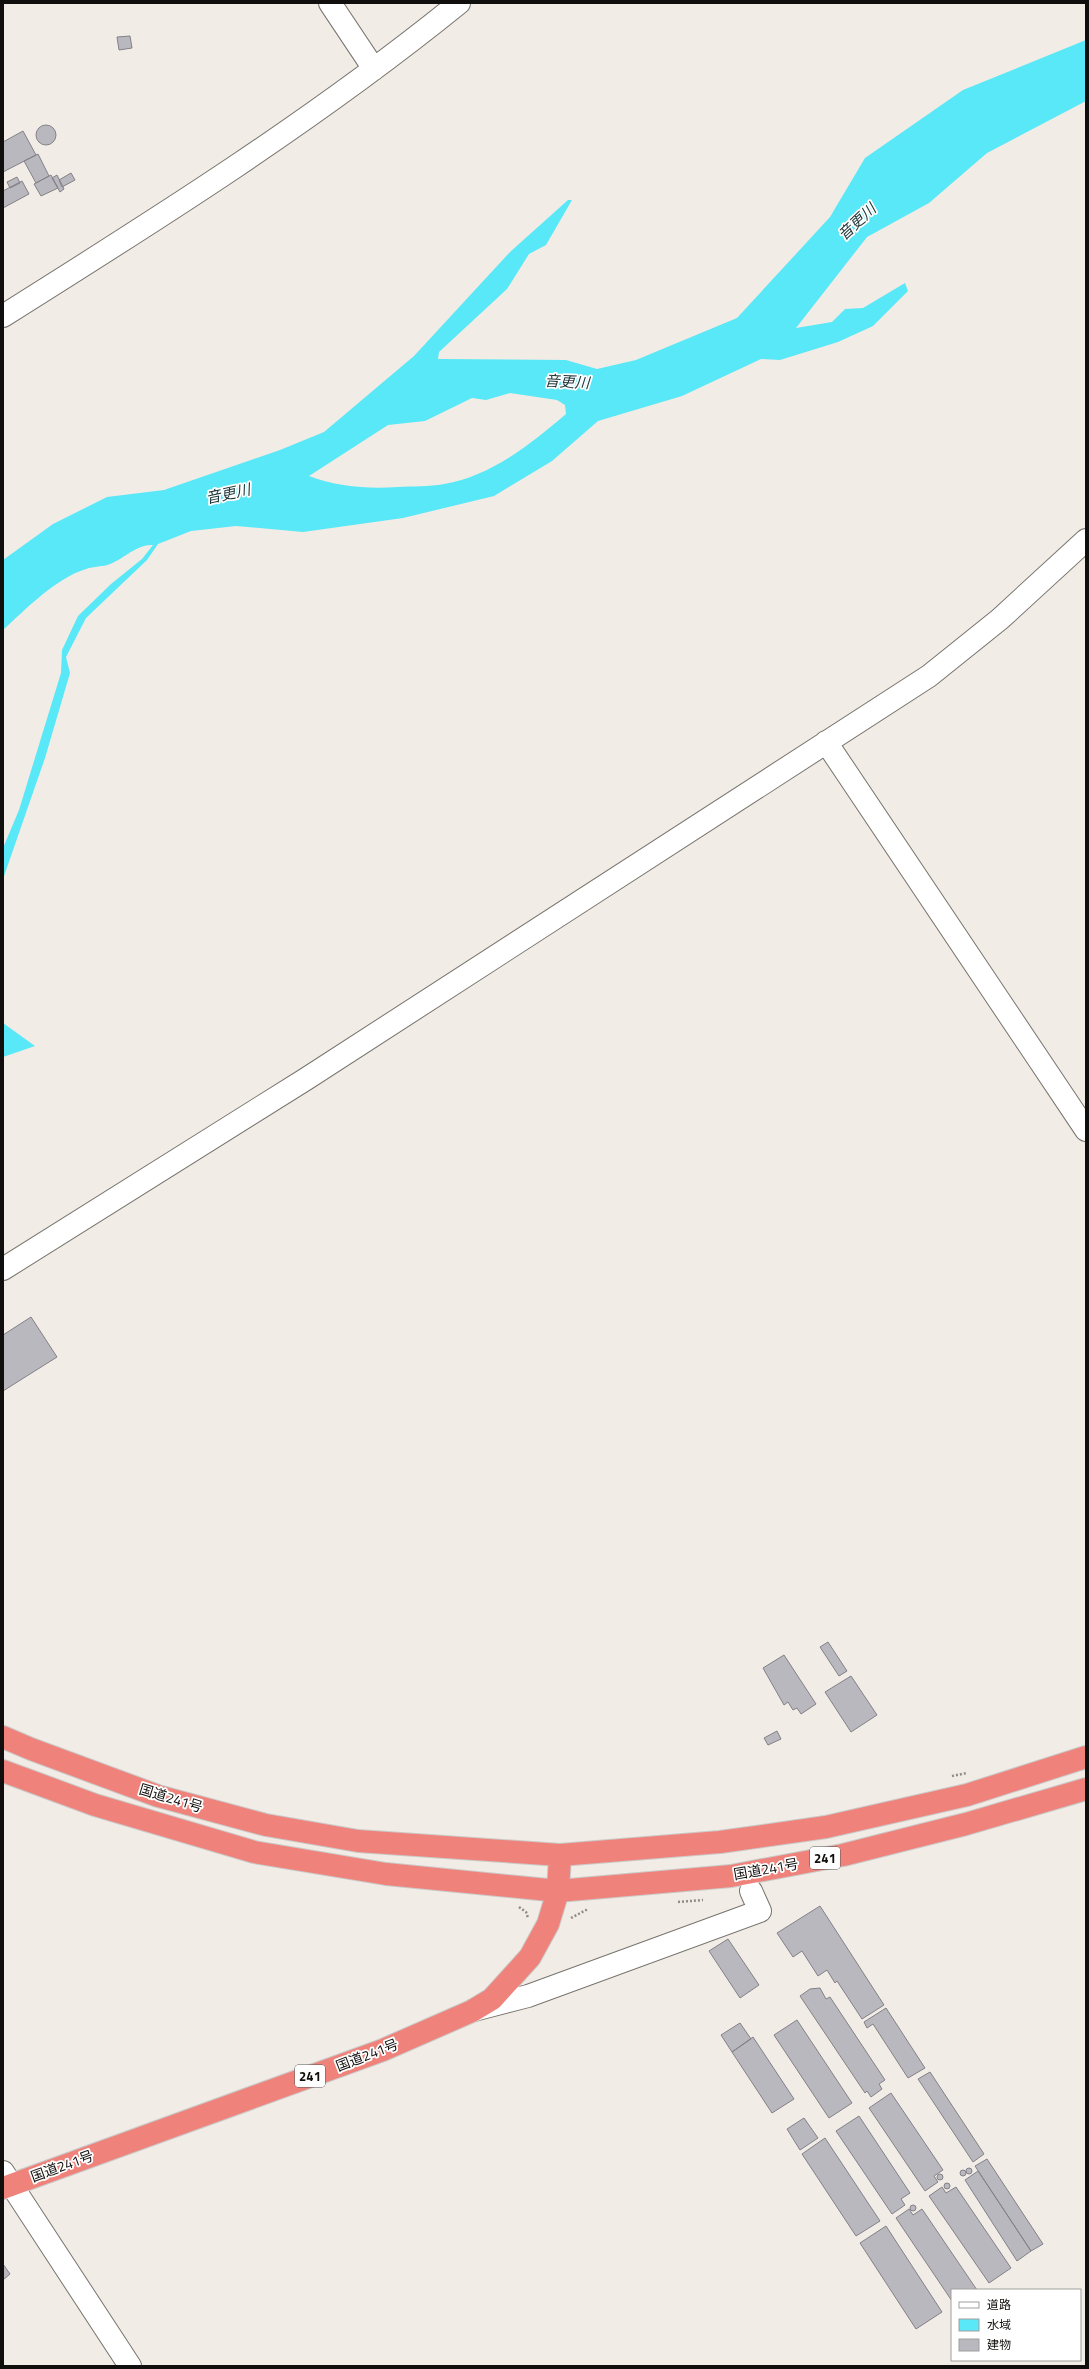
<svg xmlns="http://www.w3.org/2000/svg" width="1089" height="2369" font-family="'Titillium Web','Noto Sans JP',sans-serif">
<rect width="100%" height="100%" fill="#f1ece5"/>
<path fill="#58e8f7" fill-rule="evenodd" d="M 1086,40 L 1086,101 L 987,153 L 929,203 L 867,237 L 796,328 L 832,322 L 845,309 L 863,308 L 905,283 L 908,291 L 873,326 L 838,342 L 780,360 L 761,359 L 682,396 L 598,421 L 552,461 L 494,496 L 403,518 L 303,532 L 236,526 L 191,531 L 158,544 L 147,560 L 86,618 L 66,657 L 70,673 L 45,758 L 3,879 L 3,848 L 19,810 L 61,673 L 62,650 L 78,616 L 111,584 L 142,559 L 153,545 C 137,544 125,558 110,564 C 103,567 94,566 86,569 C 56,578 26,609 3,630 L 3,560 L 53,524 L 107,497 L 164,490 L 280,450 L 324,432 L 414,356 L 510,252 L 568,200 L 572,200 L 546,245 L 529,254 L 507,289 L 439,352 L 438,359 L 566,360 L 597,369 L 636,360 L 737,318 L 830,217 L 865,158 L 963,90 ZM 510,393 L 557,400 L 565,405 L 566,414 C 531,444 491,476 444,484 C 429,487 413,486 398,487 C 368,489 338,487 309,476 L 388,425 L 425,421 L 472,398 L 486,400 Z
M 3,1023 L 35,1046 L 3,1057 Z"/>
<path fill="#bab8bf" stroke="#838187" d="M 130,36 L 132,48 L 119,50 L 117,37 Z
M36 135a10 10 0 1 1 20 0a10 10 0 1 1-20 0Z
M 23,131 L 36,155 L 3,172 L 3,142 Z
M 38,154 L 49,176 L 36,183 L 24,161 Z
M 71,173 L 75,180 L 62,187 L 59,180 Z
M 51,175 L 58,188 L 41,196 L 34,184 Z
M 57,175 L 64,189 L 60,192 L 52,178 Z
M 17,177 L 20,183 L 10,188 L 7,182 Z
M 22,181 L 29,194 L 3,208 L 3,191 Z
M 31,1317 L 57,1357 L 3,1391 L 3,1335 Z
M 828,1642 L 847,1671 L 839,1676 L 820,1647 Z
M 784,1655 L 816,1704 L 801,1714 L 797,1708 L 793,1710 L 788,1702 L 784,1705 L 763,1668 Z
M 851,1676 L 877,1715 L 851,1732 L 825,1692 Z
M 777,1731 L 781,1739 L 768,1745 L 764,1738 Z
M 820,1906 L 884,2005 L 862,2019 L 837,1981 L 835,1983 L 827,1970 L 818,1976 L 802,1951 L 793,1957 L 777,1933 Z
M 728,1939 L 759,1985 L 740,1998 L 709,1951 Z
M 820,1988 L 826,1999 L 830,1997 L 885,2080 L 879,2084 L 882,2089 L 871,2097 L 867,2091 L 865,2093 L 800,1996 L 810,1989 Z
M 886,2008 L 925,2068 L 908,2078 L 873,2024 L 867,2028 L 864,2022 Z
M 797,2020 L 852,2103 L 829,2118 L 774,2035 Z
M 740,2023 L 751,2039 L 732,2052 L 721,2035 Z
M 753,2037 L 794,2099 L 772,2113 L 732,2052 Z
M 930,2072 L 984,2154 L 973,2162 L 918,2079 Z
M 891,2093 L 943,2170 L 934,2176 L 938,2182 L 925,2191 L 869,2108 Z
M 859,2116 L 910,2193 L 901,2199 L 905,2205 L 892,2214 L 836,2131 Z
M 804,2118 L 818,2138 L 800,2150 L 787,2129 Z
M 825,2138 L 880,2221 L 856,2236 L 802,2154 Z
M 987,2159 L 1043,2244 L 1031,2251 L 975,2166 Z
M966 2171a3 3 0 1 1 6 0a3 3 0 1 1-6 0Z
M960 2173a3 3 0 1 1 6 0a3 3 0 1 1-6 0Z
M 978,2171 L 1031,2251 L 1017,2261 L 965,2180 Z
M937 2177a3 3 0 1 1 6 0a3 3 0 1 1-6 0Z
M944 2186a3 3 0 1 1 6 0a3 3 0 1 1-6 0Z
M 942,2187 L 946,2193 L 956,2187 L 1011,2268 L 989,2283 L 929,2196 Z
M910 2208a3 3 0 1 1 6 0a3 3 0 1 1-6 0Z
M 909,2209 L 913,2215 L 922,2209 L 977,2290 L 952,2290 L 952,2301 L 896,2218 Z
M 886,2226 L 942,2312 L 916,2329 L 860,2243 Z
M 3,2264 L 10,2274 L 3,2280 Z"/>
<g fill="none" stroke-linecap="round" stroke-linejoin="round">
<defs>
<path id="minor" d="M 330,3 L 374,69
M 3,316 C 159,218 316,119 459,3
M 826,742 L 1086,1130
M 3,1269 L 306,1079 L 929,676 L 1000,619 L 1086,540
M 474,2010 L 528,1996 L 760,1911 L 751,1891
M 3,2172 L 130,2366"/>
<path id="highway" d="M 3,1737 L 31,1749 L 158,1796 L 266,1825 L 358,1841 L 560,1855 L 720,1842 L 826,1827 L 967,1795 L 1086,1757
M 3,1771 L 95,1805 L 254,1852 L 386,1874 L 558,1891 L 731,1876 L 843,1855 L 966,1824 L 1086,1789
M 3,2188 L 383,2050 L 472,2011 L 492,1999 L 530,1957 L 548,1924 L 558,1891 L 560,1855"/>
</defs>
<use href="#minor" stroke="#78746e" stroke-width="24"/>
<use href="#highway" stroke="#cbcaca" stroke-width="24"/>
<path stroke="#908d88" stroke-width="2.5" stroke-dasharray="2 2" stroke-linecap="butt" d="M 952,1776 L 967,1773
M 678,1902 L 703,1900
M 519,1907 L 526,1912 L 528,1918
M 571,1918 L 588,1909"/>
<use href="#minor" stroke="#fff" stroke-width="22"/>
<use href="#highway" stroke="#ef837b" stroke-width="22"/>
</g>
<g text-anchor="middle" stroke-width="3.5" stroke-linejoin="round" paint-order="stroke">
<g fill="#fff" stroke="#585756" stroke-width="1">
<rect x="810" y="1847" width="30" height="22" rx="3"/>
<rect x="295" y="2065" width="30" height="22" rx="3"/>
</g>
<g font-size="13" font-weight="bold" fill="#110f0d">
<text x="825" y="1863">241</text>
<text x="310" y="2081">241</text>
</g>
<g font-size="14" fill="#110f0d" stroke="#fff">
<text transform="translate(171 1798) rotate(17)" y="5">国道241号</text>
<text transform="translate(766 1869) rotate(-10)" y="5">国道241号</text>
<text transform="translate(367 2055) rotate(-21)" y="5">国道241号</text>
<text transform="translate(62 2166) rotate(-20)" y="5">国道241号</text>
</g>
<g font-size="15" font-style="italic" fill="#1c3437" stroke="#fff">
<text transform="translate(857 222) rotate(-43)" y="5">音更川</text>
<text transform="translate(567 382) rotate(3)" y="5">音更川</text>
<text transform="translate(228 494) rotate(-12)" y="5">音更川</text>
</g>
</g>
<rect width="1089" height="2369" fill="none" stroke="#110f0d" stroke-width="8"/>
<rect x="951" y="2289" width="130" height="72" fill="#ffffff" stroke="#a09f9e"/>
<rect x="959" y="2302" width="20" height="6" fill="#ffffff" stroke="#a09f9e"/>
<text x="987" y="2309" font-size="12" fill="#110f0d">道路</text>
<rect x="959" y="2319" width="20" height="12" fill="#58e8f7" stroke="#a09f9e"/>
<text x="987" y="2329" font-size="12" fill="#110f0d">水域</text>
<rect x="959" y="2339" width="20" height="12" fill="#bab8bf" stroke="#a09f9e"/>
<text x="987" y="2349" font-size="12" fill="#110f0d">建物</text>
</svg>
